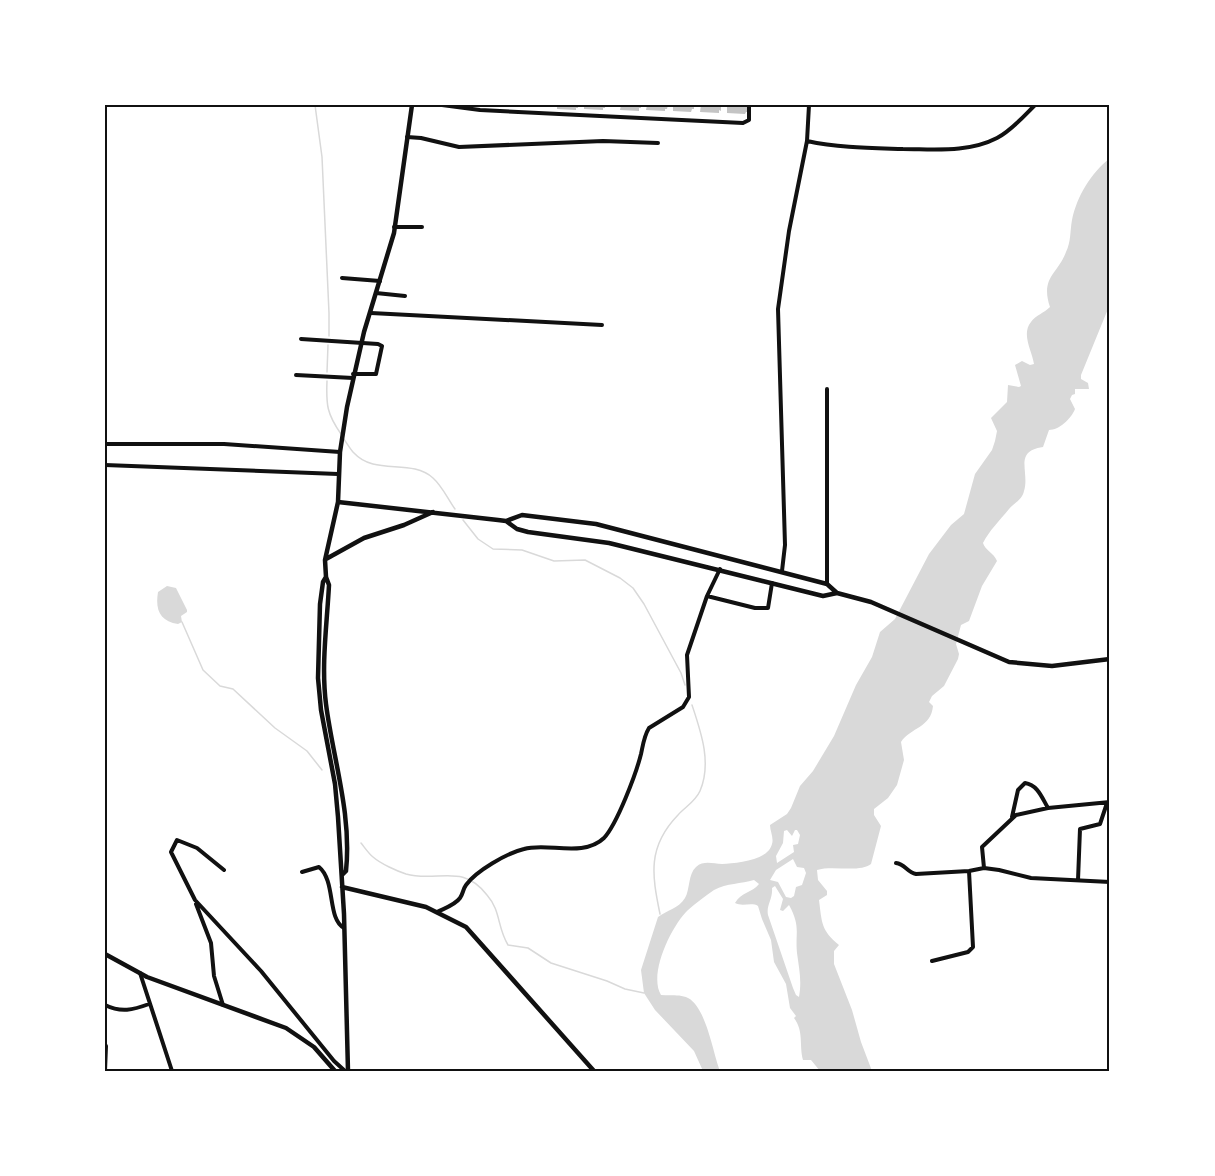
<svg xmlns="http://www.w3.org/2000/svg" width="1215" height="1176" font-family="'Varela Round',sans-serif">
<rect width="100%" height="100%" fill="#fff"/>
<path fill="#d9d9d9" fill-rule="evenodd" d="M 1110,158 L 1110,304 L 1081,375 L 1081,379 L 1088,383 L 1089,389 L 1075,389 L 1075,394 L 1072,395 L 1070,399 L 1075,409 C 1071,419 1059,430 1049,430 L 1043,447 C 1013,451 1030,472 1024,491 C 1022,500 1014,503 1009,509 C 1000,520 989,531 983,543 C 985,550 994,553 997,561 L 982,586 L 969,621 L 961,625 L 956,644 L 959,654 L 958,659 L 944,686 L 932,696 L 929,702 L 933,706 C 931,728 911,727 901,742 L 904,760 L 897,785 L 888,798 L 874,809 L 874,815 L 881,826 L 871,864 C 860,873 832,865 817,870 L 818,880 L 827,891 L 827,895 L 819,900 C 822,923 821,930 839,945 L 834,951 L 834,964 L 852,1010 L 861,1042 L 872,1071 L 820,1071 L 811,1060 L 803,1060 C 799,1045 804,1031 794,1018 L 796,1016 L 790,1008 L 786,984 L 774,962 L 771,940 L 762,919 L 758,906 C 752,902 742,907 735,903 C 741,892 752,893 759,884 L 754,880 C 741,884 727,883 714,890 C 705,896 696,903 688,910 C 672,925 648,974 661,995 C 669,996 680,994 688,998 C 706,1007 713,1053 720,1071 L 703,1071 L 694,1051 L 655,1010 L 644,993 L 641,970 L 658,917 C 667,910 678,909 685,898 C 690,890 688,874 696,867 C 704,860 713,864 722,864 C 736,863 768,861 772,844 C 774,838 770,831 770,825 L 787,814 L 791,808 L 800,786 L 813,771 L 834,736 L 856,685 L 872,657 L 880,632 L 895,619 L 929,554 L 951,525 L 964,514 L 975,474 L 992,450 L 995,441 L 997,431 L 991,418 L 1007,402 L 1008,385 L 1019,387 L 1021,386 L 1015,365 L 1022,361 L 1030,365 L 1034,364 C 1032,351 1021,334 1031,322 C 1036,315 1044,313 1050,307 C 1040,277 1058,274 1066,252 C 1071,242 1070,231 1072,220 C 1077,196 1091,173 1110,158 ZM 787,830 L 792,836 L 795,830 L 797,830 L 800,835 L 798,844 L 793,845 L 794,852 L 777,863 L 776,856 L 783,843 L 784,831 ZM 793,859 L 797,867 L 804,868 L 806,873 L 802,885 L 796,887 L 794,896 L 791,898 L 786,897 L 778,882 L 770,880 L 776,870 ZM 775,886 L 783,899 L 780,910 L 783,911 L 789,905 C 801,927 795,932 797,953 C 799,968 802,981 799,997 L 796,995 L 793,988 L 768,915 C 766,905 773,899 772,888 Z
M 167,586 L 176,588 L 187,610 L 187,612 L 181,616 L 182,622 L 178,624 C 160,621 155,610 158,592 Z"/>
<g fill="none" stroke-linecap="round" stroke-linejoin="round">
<path stroke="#d9d9d9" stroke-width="1.5" d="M 315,105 L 322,157 L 329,313 L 329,336
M 327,372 L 328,345
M 327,381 C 326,405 327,414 341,434
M 343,438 C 347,443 350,449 354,453 C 375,476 411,458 433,478 C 442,486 448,499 455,509
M 463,520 L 478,539 L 493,549 L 522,550 L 554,561 L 585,560 L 620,578 L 633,588 L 644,604 L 681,673 L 685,685
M 182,622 L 203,670 L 220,686 L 233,689 L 275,728 L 307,751 L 322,770
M 361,843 C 365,848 369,854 373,857 C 381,864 397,871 406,874 C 437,883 462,862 487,895 C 501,911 497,927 508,945 L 528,948 L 551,963 L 607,981 L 625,989 L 644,993
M 660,914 C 652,875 647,847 678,815 C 685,807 695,802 700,791 C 712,763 701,732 692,705"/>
</g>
<path fill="#c4c4c4" d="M 557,105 L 578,105 L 578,108 L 576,108 L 576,110 L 557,109 Z
M 584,105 L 605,105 L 605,108 L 603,108 L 603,110 L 584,109 Z
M 621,105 L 641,105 L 641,108 L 639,108 L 639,111 L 620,110 Z
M 647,105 L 668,105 L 667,109 L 665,109 L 665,111 L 646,110 Z
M 673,105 L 694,105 L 694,109 L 692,109 L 691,112 L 673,111 Z
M 701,105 L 721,105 L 721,111 L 719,110 L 719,113 L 700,112 Z
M 727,105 L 747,105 L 747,112 L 746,112 L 745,114 L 727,113 Z"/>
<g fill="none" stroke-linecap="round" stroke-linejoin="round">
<path stroke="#111" stroke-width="4" d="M 442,105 L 480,110 L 743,123 L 749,120 L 749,105
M 809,105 L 807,141 C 839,148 870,148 903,149 C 934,149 968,153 997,138 C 1012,130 1024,116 1035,105
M 407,137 L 421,138 L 459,147 L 603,141 L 658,143
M 394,227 L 422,227
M 342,278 L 380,281
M 376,293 L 405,296
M 371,313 L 602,325
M 301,339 L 378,344 L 382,346 L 376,374 L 353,374
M 296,375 L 353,378
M 105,444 L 224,444 L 340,452
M 105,465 L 338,474
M 782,571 L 785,545 L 778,309 L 789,231 L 807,141
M 827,584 L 827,389
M 707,596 L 755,608 L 768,608 L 772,583
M 1012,817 L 1018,790 L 1025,783 C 1038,785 1042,798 1048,808
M 896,863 C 905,864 907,872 916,874 L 969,871 L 984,868 L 999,870 L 1031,878 L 1110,882
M 984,868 L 982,847 L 1016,815 L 1048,808 L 1110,802
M 224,870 L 197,848 L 177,840 L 171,852 L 195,900 L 261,971 L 334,1061 L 345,1071
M 302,872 L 319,867 C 336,881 327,919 344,928
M 1078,880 L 1080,829 L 1100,824 L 1107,803
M 196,904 L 211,943 L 214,976 L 223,1005
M 437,912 C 445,908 455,905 460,898 C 463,894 463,889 466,885 C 476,871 507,853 524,849 C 547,842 583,858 604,838 C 617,824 636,774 641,754 C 643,745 644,736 649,728 L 683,707 L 689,697 L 687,655 L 707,596 L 720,569
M 932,961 L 968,952 L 973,947 L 969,871
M 140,973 L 172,1071
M 105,1005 C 121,1013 133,1010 149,1004
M 105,1071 L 106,1046"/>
<path stroke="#111" stroke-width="4.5" d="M 338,502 L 498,520 L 506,521 L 517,529 L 528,532 L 609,543 L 823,596 L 837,593 L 871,602 L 1009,662 L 1052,666 L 1110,659
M 506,521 L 522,515 L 596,524 L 827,584 L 837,593
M 326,559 L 364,538 L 404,525 L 433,512
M 326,577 L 323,582 L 320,604 L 318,678 L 321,710 L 335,784 L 338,817 L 344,914 L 348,1071
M 342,875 L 346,871 C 352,814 333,759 326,704 C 321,665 327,624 329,585 L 326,577 L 325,560 L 338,502 L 340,452 L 347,407 L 364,332 L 394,233 L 412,105
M 342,887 L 426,907 L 466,927 L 594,1071
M 105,954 L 147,977 L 286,1028 L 314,1047 L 335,1071"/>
</g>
<rect width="1215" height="1176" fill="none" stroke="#ffffff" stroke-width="213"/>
<rect x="106" y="106" width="1002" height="964" fill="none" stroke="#111" stroke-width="2"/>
</svg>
